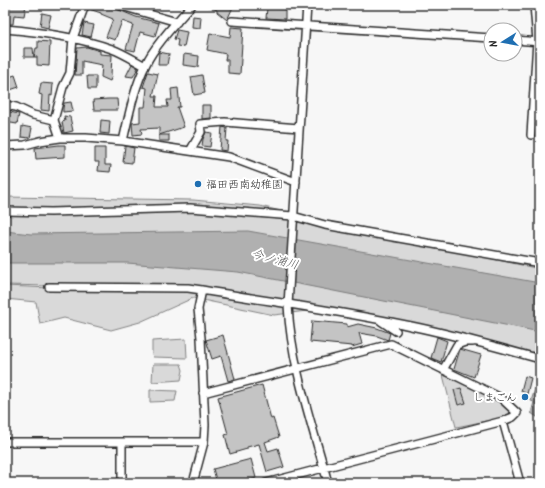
<svg xmlns="http://www.w3.org/2000/svg" width="545" height="488" font-family="Kalam,'Klee One',sans-serif">
<rect width="100%" height="100%" fill="#f7f7f7"/>
<filter id="ink" filterUnits="userSpaceOnUse"><feTurbulence type="fractalNoise" baseFrequency=".025" numOctaves="2"/><feDisplacementMap in="SourceGraphic" scale="8" xChannelSelector="R" yChannelSelector="G"/><feConvolveMatrix kernelMatrix="1 2 1 2 8 2 1 2 1" color-interpolation-filters="sRGB"/></filter>
<g filter="url(#ink)">
<path fill="#d9d9d9" stroke="#828282" d="M 5,197 L 193,200 L 260,206 L 381,235 L 540,269 L 540,355 L 324,309 L 274,315 L 193,298 L 140,322 L 111,330 L 64,318 L 40,324 L 36,302 L 5,299 L 5,286 L 50,288 L 51,286 L 5,285 Z
M 186,339 L 187,358 L 153,357 L 152,354 L 152,341 Z
M 153,364 L 181,364 L 183,370 L 181,380 L 152,382 Z
M 443,375 L 492,394 L 516,415 L 456,427 Z
M 150,390 L 177,391 L 175,401 L 150,402 Z"/>
<path fill="#b0b0b0" stroke="#7b7b7b" d="M 5,231 L 31,234 L 248,231 L 540,283 L 540,332 L 238,272 L 127,263 L 5,263 Z
M 540,374 L 540,419 L 531,413 L 534,402 L 531,401 Z"/>
<path fill="#c4c4c4" stroke="#2b2b2b" d="M 14,5 L 26,5 L 24,16 L 14,15 L 13,24 L 5,24 L 5,6 Z
M 90,5 L 107,5 L 136,17 L 159,23 L 155,36 L 140,32 L 135,51 L 126,49 L 133,25 L 122,21 L 115,40 L 106,37 L 113,19 L 101,14 L 101,13 L 89,9 Z
M 205,5 L 234,5 L 227,20 L 217,12 L 217,10 Z
M 267,8 L 285,9 L 285,19 L 266,18 Z
M 42,13 L 51,15 L 48,28 L 40,26 Z
M 193,16 L 201,17 L 200,28 L 192,27 Z
M 84,23 L 94,25 L 91,37 L 82,35 Z
M 231,27 L 243,28 L 240,74 L 228,73 L 228,60 L 225,60 L 226,54 L 207,50 L 210,33 L 230,37 Z
M 177,30 L 187,32 L 184,47 L 177,46 L 178,40 L 174,39 Z
M 38,41 L 50,42 L 49,66 L 37,65 L 37,57 L 34,57 L 36,48 L 38,48 Z
M 87,47 L 100,51 L 100,54 L 112,55 L 111,75 L 112,76 L 110,81 L 101,77 L 102,65 L 82,61 L 82,75 L 75,75 L 77,48 Z
M 24,48 L 33,48 L 34,57 L 24,57 Z
M 159,52 L 169,54 L 167,65 L 158,65 Z
M 184,54 L 199,56 L 198,67 L 183,65 Z
M 132,64 L 138,68 L 133,77 L 126,76 Z
M 148,72 L 158,74 L 153,96 L 157,96 L 156,107 L 168,107 L 167,100 L 172,100 L 171,89 L 178,88 L 180,107 L 177,107 L 184,127 L 159,135 L 169,135 L 169,141 L 159,141 L 159,128 L 141,129 L 142,134 L 133,135 L 132,123 L 140,122 L 140,107 L 145,107 L 147,88 L 143,87 Z
M 15,75 L 19,87 L 10,90 L 6,78 Z
M 202,75 L 205,93 L 194,95 L 191,77 Z
M 87,76 L 96,76 L 96,89 L 88,89 Z
M 41,83 L 53,84 L 52,96 L 50,95 L 49,111 L 41,110 L 42,95 L 39,94 Z
M 108,99 L 117,99 L 118,110 L 94,110 L 93,100 Z
M 71,102 L 73,111 L 63,112 L 63,108 L 64,103 Z
M 202,105 L 211,105 L 211,118 L 202,119 Z
M 5,111 L 19,114 L 17,124 L 5,122 Z
M 64,116 L 70,117 L 73,131 L 64,133 L 62,122 L 65,121 Z
M 101,120 L 110,121 L 109,134 L 100,133 Z
M 22,126 L 32,128 L 30,138 L 21,137 Z
M 222,127 L 227,128 L 226,141 L 228,141 L 227,151 L 220,150 Z
M 206,132 L 212,133 L 210,147 L 202,146 L 203,139 Z
M 59,145 L 65,145 L 65,157 L 36,159 L 35,148 Z
M 125,146 L 134,148 L 132,163 L 123,162 Z
M 95,148 L 105,148 L 105,165 L 111,165 L 110,172 L 98,171 L 99,162 L 95,162 Z
M 312,321 L 347,324 L 347,327 L 358,324 L 377,328 L 390,333 L 388,340 L 377,336 L 359,333 L 362,344 L 352,347 L 352,346 L 310,342 Z
M 223,335 L 235,379 L 228,381 L 221,356 L 212,359 L 206,340 Z
M 437,337 L 447,341 L 441,362 L 431,358 Z
M 460,349 L 481,355 L 474,377 L 454,369 Z
M 525,376 L 531,378 L 527,394 L 521,391 Z
M 262,385 L 271,419 L 273,418 L 279,437 L 265,442 L 268,451 L 278,448 L 284,467 L 267,472 L 259,444 L 247,447 L 247,449 L 230,454 L 225,435 L 228,434 L 218,397 Z
M 461,388 L 466,403 L 458,405 L 454,390 Z
M 251,459 L 256,478 L 240,483 L 239,482 L 235,483 L 217,483 L 213,469 Z"/>
<g fill="none" stroke-linecap="round" stroke-linejoin="round">
<defs>
<path id="minor" d="M 85,5 L 73,38 L 70,73 L 63,87 L 54,120 L 60,138 L 86,138 L 123,141 L 229,157 L 296,182
M 118,5 L 177,22
M 307,5 L 288,305 C 291,365 312,424 328,483
M 232,21 L 491,38
M 5,29 C 40,32 78,37 112,49 C 123,53 134,60 145,66
M 515,40 L 540,42
M 5,105 L 16,107 L 33,115 L 54,120
M 531,135 L 537,41 L 534,5
M 123,141 C 129,115 134,88 146,64 C 154,46 178,20 192,5
M 5,146 L 25,145 L 40,141 L 60,138
M 190,151 L 201,132 L 200,124 L 225,122 L 299,128
M 5,211 L 51,212 L 190,208 L 293,216 L 325,225 L 540,263
M 49,287 L 188,288 L 202,290 C 272,302 342,311 411,326 C 455,335 497,347 540,359
M 381,321 L 396,331
M 443,370 L 457,345 L 465,342 L 473,342
M 203,393 L 391,344 L 501,398 L 517,413 L 513,417 L 503,421 L 266,483
M 503,421 L 520,483
M 5,442 L 204,442
M 122,483 L 122,442
M 193,483 L 204,442 L 205,425 L 201,338 L 198,309 L 202,290"/>
</defs>
<use href="#minor" stroke="#2b2b2b" stroke-width="10"/>
<use href="#minor" stroke="#fff" stroke-width="7"/>
</g>
</g>
<g fill="#1f6fb2" stroke="#fff" stroke-width="1.5">
<circle cx="198" cy="184" r="4"/>
<circle cx="525" cy="397" r="4"/>
</g>
<g text-anchor="middle" stroke-width="4" stroke-linejoin="round" paint-order="stroke">
<g font-size="11" fill="#2b2b2b" stroke="#fff" text-anchor="start">
<text x="206" y="188">福田西南幼稚園</text>
<text x="517" y="401" text-anchor="end">しまごん</text>
</g>
<g font-size="12" font-style="italic" fill="#5a5a5a" stroke="#fff">
<text transform="translate(275 259) rotate(15)" y="4">今ノ浦川</text>
</g>
</g>
<rect width="545" height="488" fill="none" stroke="#fff" stroke-width="20"/>
<rect x="10" y="10" width="525" height="468" fill="none" stroke="#2b2b2b" stroke-width="1.5" filter="url(#ink)"/>
<g transform="translate(503 42) rotate(259)"><circle r="19" fill="#ffffff" stroke="#aaaaaa"/>
<path d="M0-3L7 15L0 10L-7 15Z" fill="#1f6fb2"/>
<text y="-6" font-size="11" font-weight="bold" text-anchor="middle" fill="#2b2b2b">N</text>
</g>
</svg>
